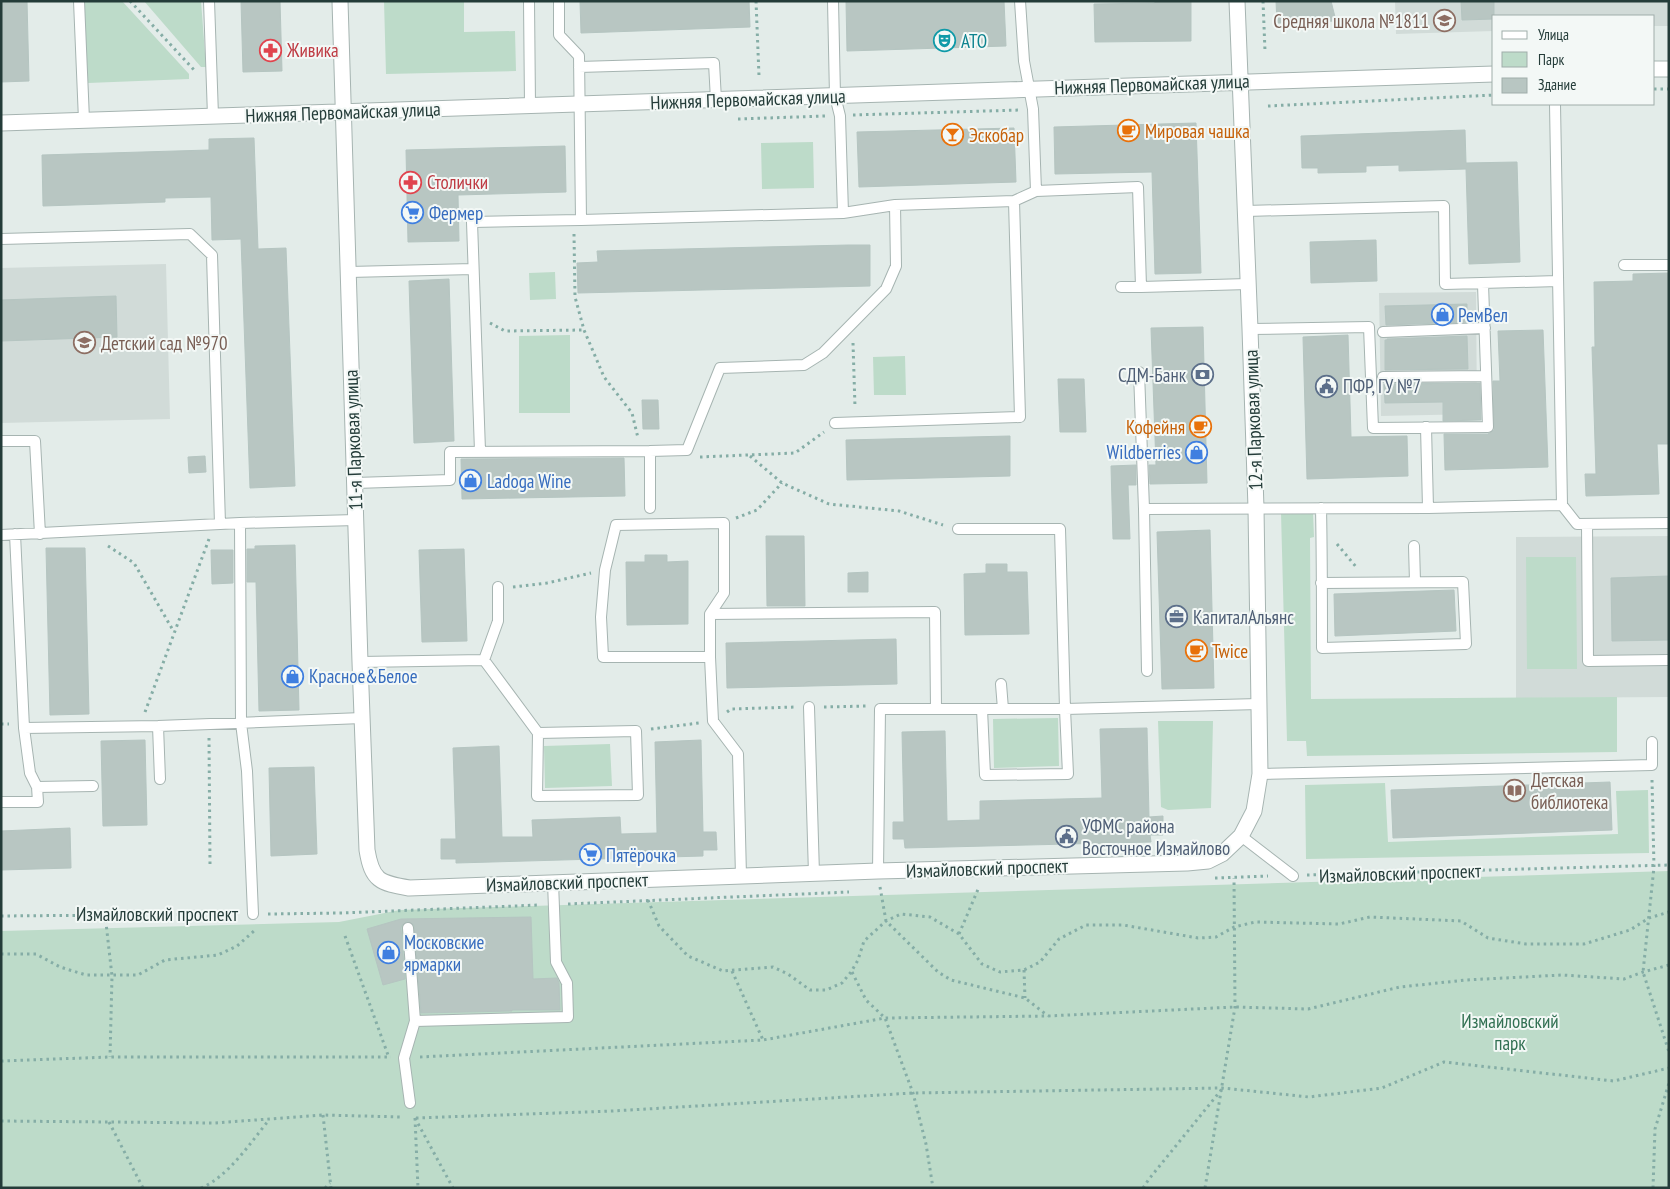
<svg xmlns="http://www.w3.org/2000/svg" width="1670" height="1189" font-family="'PT Sans Narrow',sans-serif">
<rect width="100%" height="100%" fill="#e3ece9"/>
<path fill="#d1dbd8" d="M 1395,1 L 1669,1 L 1669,26 L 1654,26 L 1654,16 L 1494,16 L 1494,31 L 1396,34 Z
M 166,264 L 170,419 L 1,423 L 1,268 Z
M 1476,292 L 1477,414 L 1381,416 L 1379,293 Z
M 1669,536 L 1669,697 L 1516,698 L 1516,537 Z"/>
<path fill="#bddbc9" d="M 84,1 L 122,1 L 189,74 L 189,79 L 88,83 Z
M 144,1 L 201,1 L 206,67 L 201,67 Z
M 384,1 L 464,1 L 464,32 L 515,31 L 516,71 L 386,74 Z
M 813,142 L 814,188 L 762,189 L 761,143 Z
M 555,272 L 556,299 L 530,300 L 529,273 Z
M 570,335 L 570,413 L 519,413 L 519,336 Z
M 905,356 L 906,395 L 874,395 L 873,357 Z
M 1281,513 L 1313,513 L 1314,537 L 1310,538 L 1311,699 L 1617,697 L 1617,752 L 1307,756 L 1306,741 L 1287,741 Z
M 1526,557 L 1576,557 L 1577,669 L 1527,669 Z
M 1058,718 L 1059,766 L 994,768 L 993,719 Z
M 1158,721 L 1213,721 L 1211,808 L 1168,810 L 1161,807 Z
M 610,744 L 612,786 L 545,788 L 544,746 Z
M 1385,783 L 1388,842 L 1618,834 L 1616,791 L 1648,790 L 1649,853 L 1306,859 L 1305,785 Z
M 1669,871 L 1669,1188 L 1,1188 L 1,931 L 339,922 L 400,910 Z"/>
<path fill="#b8c6c2" stroke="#b5c5c1" d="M 1,1 L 27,1 L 29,81 L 1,82 Z
M 241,1 L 280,1 L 282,71 L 243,72 Z
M 580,1 L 749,1 L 750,27 L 581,33 Z
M 846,1 L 1004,1 L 1006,46 L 847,51 Z
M 1155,1 L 1191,1 L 1191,41 L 1095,42 L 1094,4 L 1155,3 Z
M 1276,1 L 1331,1 L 1336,21 L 1277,23 Z
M 1461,1 L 1494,1 L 1494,19 L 1462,20 Z
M 1196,123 L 1201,273 L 1155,274 L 1152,172 L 1055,174 L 1054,127 Z
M 1014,128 L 1016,182 L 859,187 L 857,132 Z
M 1465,130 L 1466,163 L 1517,162 L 1520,262 L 1469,264 L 1466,169 L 1399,171 L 1399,165 L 1366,166 L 1366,172 L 1318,173 L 1318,168 L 1302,168 L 1301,136 Z
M 254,138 L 258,249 L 286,248 L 295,486 L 250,488 L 241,239 L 212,240 L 211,197 L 165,198 L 165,202 L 43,206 L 42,155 L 209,150 L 209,139 Z
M 565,146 L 566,192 L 458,195 L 459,241 L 408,242 L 406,150 Z
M 1376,240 L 1377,281 L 1311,283 L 1310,242 Z
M 848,245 L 870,245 L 870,286 L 578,293 L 577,263 L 598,262 L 597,251 Z
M 1669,273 L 1669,444 L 1657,444 L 1659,494 L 1586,496 L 1585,474 L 1596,474 L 1592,347 L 1595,347 L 1594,282 L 1633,281 L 1633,274 Z
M 449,279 L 454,441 L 414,443 L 409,281 Z
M 116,296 L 117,337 L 1,341 L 1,300 Z
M 1467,304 L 1467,322 L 1386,325 L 1385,306 Z
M 1203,327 L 1207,483 L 1150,484 L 1149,465 L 1156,465 L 1151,328 Z
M 1543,330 L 1548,467 L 1445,470 L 1444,434 L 1488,434 L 1494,430 L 1493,381 L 1500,381 L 1498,331 Z
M 1348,335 L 1351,437 L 1407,436 L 1408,476 L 1307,479 L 1303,337 Z
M 1467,336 L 1468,369 L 1385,370 L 1385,340 L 1387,340 L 1387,339 Z
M 1058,379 L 1084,379 L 1086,432 L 1060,432 Z
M 1480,383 L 1481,420 L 1443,421 L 1443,402 L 1385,403 L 1384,384 Z
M 642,400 L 658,400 L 659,429 L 643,429 Z
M 1010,436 L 1010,476 L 847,480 L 846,440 Z
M 205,456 L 206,472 L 189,473 L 188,457 Z
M 624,458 L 625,496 L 462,499 L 461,459 Z
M 1136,465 L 1136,485 L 1128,485 L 1130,539 L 1113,539 L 1111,466 Z
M 1210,530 L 1214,688 L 1162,689 L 1157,532 Z
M 766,536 L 804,536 L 805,606 L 767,606 Z
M 295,545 L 299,710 L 259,711 L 256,582 L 247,582 L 247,549 L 255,549 L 255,546 Z
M 46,548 L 85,548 L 89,714 L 50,715 Z
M 464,549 L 467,641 L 422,642 L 419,550 Z
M 211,550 L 233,550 L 233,583 L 212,584 Z
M 645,555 L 667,555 L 667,562 L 688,561 L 688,624 L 627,625 L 626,562 L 645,562 Z
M 986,564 L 1007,564 L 1007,572 L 1027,572 L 1029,634 L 965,635 L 964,574 L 986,573 Z
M 868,572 L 868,592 L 848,592 L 848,573 Z
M 1669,576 L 1669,640 L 1612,641 L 1611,578 Z
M 1454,590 L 1456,631 L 1335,636 L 1334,594 Z
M 896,639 L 897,684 L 727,688 L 726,643 Z
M 1147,728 L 1149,817 L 1163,816 L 1163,835 L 1150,835 L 1151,842 L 905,848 L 904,839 L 893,839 L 893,822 L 904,822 L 902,732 L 945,731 L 947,821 L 980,820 L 980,801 L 1102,798 L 1100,729 Z
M 145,740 L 147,825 L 103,826 L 101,741 Z
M 701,740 L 703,832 L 716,832 L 717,850 L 703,850 L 703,856 L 456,863 L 456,859 L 441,859 L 441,839 L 456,839 L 453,748 L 499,746 L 502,837 L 533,837 L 532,820 L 620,817 L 621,834 L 657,833 L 655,742 Z
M 314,767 L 317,854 L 271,856 L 269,768 Z
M 1610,782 L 1612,830 L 1393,838 L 1391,790 Z
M 70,828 L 71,868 L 1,870 L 1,831 Z
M 531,917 L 533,979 L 557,978 L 559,983 L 560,1010 L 512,1010 L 512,1011 L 421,1013 L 414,925 L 407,921 L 402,925 L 401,928 L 405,979 L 383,985 L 367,929 L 401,919 Z"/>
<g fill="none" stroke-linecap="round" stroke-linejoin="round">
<defs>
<path id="service" d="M 79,1 L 84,120
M 209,1 L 213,116
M 529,1 L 530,106
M 1020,1 L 1024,61 L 1033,109 L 1036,191 L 1138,187 L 1141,287 L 1248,284
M 579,67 L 714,63 L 716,100
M 1555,104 L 1562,505
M 1246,211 L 1444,206 L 1445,284 L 1558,281
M 843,213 L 895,205 L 1014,201
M 581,220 L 843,213 L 840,116 L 835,96 L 833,1
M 1,239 L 190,234 L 212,255 L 220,524
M 1624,265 L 1669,265
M 349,272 L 473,269
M 1121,287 L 1141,287
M 1250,329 L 1369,327 L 1373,428 L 1488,427 L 1483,284
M 1383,332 L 1485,328
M 1139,372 L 1144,509 L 1147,671
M 1383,377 L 1486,376
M 835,423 L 1020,417 L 1014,201 L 1036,191
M 1426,427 L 1428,508
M 1,441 L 35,441 L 40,534
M 480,451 L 472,222 L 581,220 L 579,56 L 559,35 L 559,1
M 650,451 L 687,450 L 720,368 L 804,365 L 823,353 L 886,289 L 896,266 L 895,205
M 355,483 L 450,480 L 450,452 L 650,451 L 650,508
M 1321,508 C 1322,555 1322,601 1322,648 L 1466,644 L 1463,582 L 1321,583
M 1144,509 L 1428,508 L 1562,505 L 1577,524 L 1669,523
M 240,523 L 241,723 L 247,771 L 253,914
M 1587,524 L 1588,661 L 1669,660
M 958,529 L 1060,529 L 1065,709 L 982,709 L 985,775 L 1068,774 L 1065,709 L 1259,704
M 15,534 L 24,728
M 1,535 L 240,523 L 356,520
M 1414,546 L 1415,582
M 710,614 L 935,612 L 936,709 L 880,709 L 878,871
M 710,657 L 710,614 L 724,593 L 724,523 L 616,525 L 605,570 L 601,617 L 603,657 L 710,657 L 713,721 L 738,754 L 741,876
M 484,660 L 498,621 L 498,587
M 360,662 L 484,660 L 538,733 L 537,796 L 638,795 L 636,731 L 538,733
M 1001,684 L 1003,709
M 809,707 L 814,874
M 936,709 L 982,709
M 158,726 L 160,779
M 1260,774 L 1652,765 L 1652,742
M 37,787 L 93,786
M 1,802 L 38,802 L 37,787 L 30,773 L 24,728 L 158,726 L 362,718
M 1241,836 L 1293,876
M 408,928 L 415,1021 L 404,1058 L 410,1103
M 415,1021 L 568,1017 L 567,983 L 556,962 L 553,882"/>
<path id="minor" d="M 340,1 L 360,662 L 367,850 C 372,881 380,883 409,888 L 878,871 L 1187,863 L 1208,861 L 1222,854 L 1241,836 L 1254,811 L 1260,774 L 1256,508 L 1250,329 L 1237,1
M 1654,69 L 1669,69
M 1,123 L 1494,74"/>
</defs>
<use href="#service" stroke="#a6b4b1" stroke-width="12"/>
<use href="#minor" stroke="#a6b4b1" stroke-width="17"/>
<path stroke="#85ada6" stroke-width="3" stroke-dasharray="2.5 4" stroke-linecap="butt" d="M 130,1 L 196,72
M 756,1 L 759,76
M 1263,1 L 1265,51
M 1654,89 L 1669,89
M 1268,106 L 1494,95
M 853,115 L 1020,110
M 738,119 L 825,116
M 574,234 L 575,297 L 584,330 L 604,377 L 632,413 L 638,438
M 490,323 L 505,331 L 584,330
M 853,343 L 855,407
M 750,456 L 782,483 L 829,504 L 899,511 L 943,525
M 700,457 L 795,453 L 824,432
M 736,518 L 757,510 L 782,483
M 1337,544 L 1357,568
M 108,546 L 134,563 L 174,632
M 513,587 L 547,583 L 591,573
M 824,707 L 867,706
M 145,712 L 209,539
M 727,712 L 731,709 L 795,707
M 1,724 L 9,724
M 651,729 L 699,723
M 209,738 L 210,864
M 1652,780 L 1654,867 L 1643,972 L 1669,1052
M 1307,875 L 1669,865
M 1215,878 L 1268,876
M 880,887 L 886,921 L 938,972 L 951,980 L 1025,998 L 1048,1016
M 648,900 L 659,926 L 688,956 L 723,971 L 773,967 L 788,974 L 810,990 L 826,990 L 842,983 L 851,972 L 858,960 L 864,941 L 886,921 L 901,914 L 930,917 L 959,934 L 982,964 L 1000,972 L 1024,970 L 1040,962 L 1059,939 L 1086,925 L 1123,925 L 1198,938 L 1216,937 L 1234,927 L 1255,922 L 1339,924 L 1370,917 L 1461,921 L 1488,938 L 1526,944 L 1584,944 L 1630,930 L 1649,918 L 1669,912
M 568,904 L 849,892
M 105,914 L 112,976 L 110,1057
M 268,914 L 342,913 L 539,905
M 1,916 L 239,914
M 959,934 L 979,887
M 345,936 L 388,1055
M 1,954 L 36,954 L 60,967 L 86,975 L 138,975 L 165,960 L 218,955 L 237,946 L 254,931 L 253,928
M 1024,970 L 1025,998
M 732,971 L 763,1040
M 852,972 L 866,1000 L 885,1018 L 913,1093 L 926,1144 L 933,1188
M 420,1057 L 763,1040 L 885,1018 L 1048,1016 L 1235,1007 L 1308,1009 L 1400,987 L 1466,980 L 1562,975 L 1624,979 L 1643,972 L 1669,965
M 1,1061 L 110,1057 L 391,1057
M 323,1115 L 331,1188
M 415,1118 L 453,1188
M 415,1118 L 418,1188
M 416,1118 L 613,1111 L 913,1093 L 1222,1088 L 1309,1097 L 1382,1088 L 1444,1062 L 1614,1081 L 1669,1068
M 1,1121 L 215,1123 L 323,1115 L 402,1117
M 109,1122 L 143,1188
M 201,1188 C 228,1177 251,1142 269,1120
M 325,1188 L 330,1183
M 1143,1188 L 1149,1179 L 1222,1089
M 1205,1188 L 1235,1007 L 1234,878
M 1653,1188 L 1655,1129 L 1669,1083"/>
<use href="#service" stroke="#fff" stroke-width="10"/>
<use href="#minor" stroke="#fff" stroke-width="15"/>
</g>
<defs>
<symbol id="school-ring" viewBox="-11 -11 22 22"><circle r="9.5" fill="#f3f8f6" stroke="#8d6e63" stroke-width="1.5"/><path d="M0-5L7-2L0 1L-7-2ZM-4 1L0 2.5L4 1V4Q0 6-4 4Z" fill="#8d6e63"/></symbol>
<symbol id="theatre-ring" viewBox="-11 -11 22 22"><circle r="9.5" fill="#f3f8f6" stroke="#0f9aa8" stroke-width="1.5"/><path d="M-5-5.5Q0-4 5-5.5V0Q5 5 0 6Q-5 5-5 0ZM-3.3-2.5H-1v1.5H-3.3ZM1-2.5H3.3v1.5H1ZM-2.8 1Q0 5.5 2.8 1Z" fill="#0f9aa8"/></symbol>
<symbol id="pharmacy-ring" viewBox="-11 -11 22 22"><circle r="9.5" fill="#f3f8f6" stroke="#e0444e" stroke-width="1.5"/><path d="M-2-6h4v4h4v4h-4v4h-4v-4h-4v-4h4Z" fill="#e0444e"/></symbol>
<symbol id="cafe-ring" viewBox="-11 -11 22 22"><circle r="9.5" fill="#f3f8f6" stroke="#e8710a" stroke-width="1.5"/><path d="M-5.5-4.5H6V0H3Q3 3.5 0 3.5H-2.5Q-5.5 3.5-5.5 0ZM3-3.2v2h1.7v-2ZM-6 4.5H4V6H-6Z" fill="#e8710a"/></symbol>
<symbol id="bar-ring" viewBox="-11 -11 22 22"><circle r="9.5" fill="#f3f8f6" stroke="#e8710a" stroke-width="1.5"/><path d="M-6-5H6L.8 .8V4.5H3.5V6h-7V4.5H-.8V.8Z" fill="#e8710a"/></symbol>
<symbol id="supermarket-ring" viewBox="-11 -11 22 22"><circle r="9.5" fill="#f3f8f6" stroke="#3f7fe0" stroke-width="1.5"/><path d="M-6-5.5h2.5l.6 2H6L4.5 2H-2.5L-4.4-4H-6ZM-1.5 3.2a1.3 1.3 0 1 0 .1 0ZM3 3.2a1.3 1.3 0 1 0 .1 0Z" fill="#3f7fe0"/></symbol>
<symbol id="shop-ring" viewBox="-11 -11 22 22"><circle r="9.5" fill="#f3f8f6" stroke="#3f7fe0" stroke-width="1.5"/><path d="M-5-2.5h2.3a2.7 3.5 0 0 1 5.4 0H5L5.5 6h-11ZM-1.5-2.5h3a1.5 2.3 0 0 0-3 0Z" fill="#3f7fe0"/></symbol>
<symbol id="bank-ring" viewBox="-11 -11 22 22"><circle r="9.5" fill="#f3f8f6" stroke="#5c6f8a" stroke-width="1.5"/><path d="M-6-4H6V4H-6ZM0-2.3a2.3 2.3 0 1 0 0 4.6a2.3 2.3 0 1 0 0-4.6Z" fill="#5c6f8a"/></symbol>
<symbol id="civic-ring" viewBox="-11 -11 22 22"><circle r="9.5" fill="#f3f8f6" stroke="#5c6f8a" stroke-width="1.5"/><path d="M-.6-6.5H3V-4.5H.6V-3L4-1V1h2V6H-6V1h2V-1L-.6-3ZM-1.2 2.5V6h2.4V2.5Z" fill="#5c6f8a"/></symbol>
<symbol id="office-ring" viewBox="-11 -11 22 22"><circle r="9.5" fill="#f3f8f6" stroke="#5c6f8a" stroke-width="1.5"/><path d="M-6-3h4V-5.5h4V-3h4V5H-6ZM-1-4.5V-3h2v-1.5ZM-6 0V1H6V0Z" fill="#5c6f8a"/></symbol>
<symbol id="library-ring" viewBox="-11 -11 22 22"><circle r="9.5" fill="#f3f8f6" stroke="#8d6e63" stroke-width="1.5"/><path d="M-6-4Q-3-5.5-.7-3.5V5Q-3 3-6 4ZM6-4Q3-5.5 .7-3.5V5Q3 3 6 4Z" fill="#8d6e63"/></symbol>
</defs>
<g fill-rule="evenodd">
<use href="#school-ring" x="1432" y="8" width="25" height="25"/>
<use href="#theatre-ring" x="932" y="28" width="25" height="25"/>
<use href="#pharmacy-ring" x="258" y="38" width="25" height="25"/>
<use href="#cafe-ring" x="1116" y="118" width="25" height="25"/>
<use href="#bar-ring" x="940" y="122" width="25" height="25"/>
<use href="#pharmacy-ring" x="398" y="170" width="25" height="25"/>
<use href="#supermarket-ring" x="400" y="200" width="25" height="25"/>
<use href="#shop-ring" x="1430" y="302" width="25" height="25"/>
<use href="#school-ring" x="72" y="330" width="25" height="25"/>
<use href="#bank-ring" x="1190" y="362" width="25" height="25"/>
<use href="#civic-ring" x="1314" y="374" width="25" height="25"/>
<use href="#cafe-ring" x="1188" y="414" width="25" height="25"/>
<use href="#shop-ring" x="1184" y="440" width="25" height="25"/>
<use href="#shop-ring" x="458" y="468" width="25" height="25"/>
<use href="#office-ring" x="1164" y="604" width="25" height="25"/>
<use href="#cafe-ring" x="1184" y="638" width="25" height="25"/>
<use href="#shop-ring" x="280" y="664" width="25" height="25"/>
<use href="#library-ring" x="1502" y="778" width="25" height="25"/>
<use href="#civic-ring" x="1054" y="824" width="25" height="25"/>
<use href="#supermarket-ring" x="578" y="842" width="25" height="25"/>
<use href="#shop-ring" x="376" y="940" width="25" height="25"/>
</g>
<g text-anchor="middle" stroke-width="4" stroke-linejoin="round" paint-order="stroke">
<g font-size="19" fill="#785e54" stroke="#f3f8f6" text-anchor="start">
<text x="1429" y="28" text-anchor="end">Средняя школа №1811</text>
<text x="101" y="350">Детский сад №970</text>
<text x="1531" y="787">Детская<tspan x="1531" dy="22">библиотека</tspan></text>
</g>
<g font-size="19" fill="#0d838f" stroke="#f3f8f6" text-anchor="start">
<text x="961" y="48">АТО</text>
</g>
<g font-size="19" fill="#be3a42" stroke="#f3f8f6" text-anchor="start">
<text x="287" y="57">Живика</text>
<text x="427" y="189">Столички</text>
</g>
<g font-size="19" fill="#243c39" stroke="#f3f8f6">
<text transform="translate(1152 84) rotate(-2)" y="7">Нижняя Первомайская улица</text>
<text transform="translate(748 99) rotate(-2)" y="7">Нижняя Первомайская улица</text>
<text transform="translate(343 112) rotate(-2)" y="7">Нижняя Первомайская улица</text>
<text transform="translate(1253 420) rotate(-92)" y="7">12-я Парковая улица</text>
<text transform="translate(353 440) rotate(-92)" y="7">11-я Парковая улица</text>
<text transform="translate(987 868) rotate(-2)" y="7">Измайловский проспект</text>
<text transform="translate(1400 873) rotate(-2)" y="7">Измайловский проспект</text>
<text transform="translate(567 882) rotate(-2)" y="7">Измайловский проспект</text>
<text x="157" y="921">Измайловский проспект</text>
</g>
<g font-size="19" fill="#c56008" stroke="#f3f8f6" text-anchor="start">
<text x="1145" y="138">Мировая чашка</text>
<text x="969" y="142">Эскобар</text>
<text x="1185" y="434" text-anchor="end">Кофейня</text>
<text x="1212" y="658">Twice</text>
</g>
<g font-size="19" fill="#366cbe" stroke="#f3f8f6" text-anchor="start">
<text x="429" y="220">Фермер</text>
<text x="1458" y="322">РемВел</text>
<text x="1181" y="459" text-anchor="end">Wildberries</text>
<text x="487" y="488">Ladoga Wine</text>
<text x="309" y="683">Красное&amp;Белое</text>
<text x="606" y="862">Пятёрочка</text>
<text x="404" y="949">Московские<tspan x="404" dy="22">ярмарки</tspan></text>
</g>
<g font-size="19" fill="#4e5e75" stroke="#f3f8f6" text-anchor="start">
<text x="1186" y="382" text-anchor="end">СДМ-Банк</text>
<text x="1343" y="393">ПФР, ГУ №7</text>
<text x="1193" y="624">КапиталАльянс</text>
<text x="1082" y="833">УФМС района<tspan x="1082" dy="22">Восточное Измайлово</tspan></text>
</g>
<g font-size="19" fill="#317052" stroke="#f3f8f6">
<text x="1510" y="1028">Измайловский<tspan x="1510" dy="22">парк</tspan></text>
</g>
</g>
<rect width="1670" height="1189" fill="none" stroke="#243c39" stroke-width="5"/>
<rect x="1492" y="15" width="162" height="90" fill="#f3f8f6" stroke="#a0adaa"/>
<rect x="1502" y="31" width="25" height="8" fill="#ffffff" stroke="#a0adaa"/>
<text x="1538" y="40" font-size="15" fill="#243c39">Улица</text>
<rect x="1502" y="52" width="25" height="15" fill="#bddbc9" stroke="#a0adaa"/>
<text x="1538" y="65" font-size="15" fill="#243c39">Парк</text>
<rect x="1502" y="78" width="25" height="15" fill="#b8c6c2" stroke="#a0adaa"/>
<text x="1538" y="90" font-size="15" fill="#243c39">Здание</text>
</svg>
